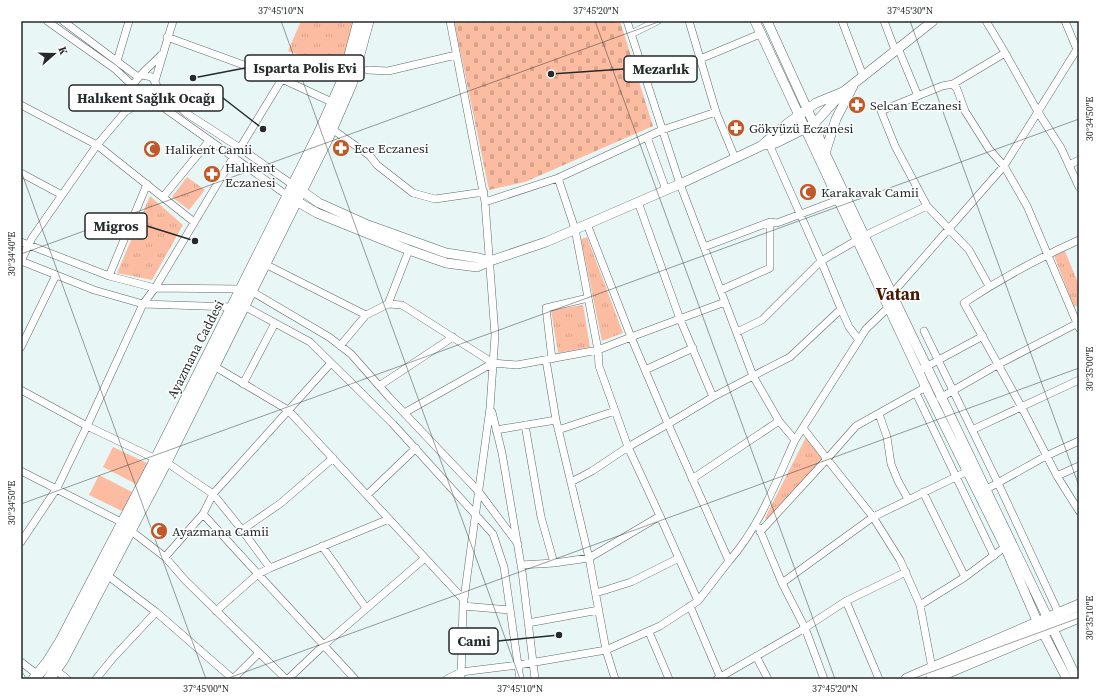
<svg xmlns="http://www.w3.org/2000/svg" width="1100" height="700" font-family="'Source Serif 4',serif">
<defs>
<pattern id="cemetery-stones" width="16" height="16" patternUnits="userSpaceOnUse"><rect width="16" height="16" fill="#fcbca1"/><path d="M2 7V4a2 2 0 0 1 4 0v3zM10 15v-3a2 2 0 0 1 4 0v3z" fill="#d8a28b"/></pattern>
<pattern id="park-tufts" width="24" height="20" patternUnits="userSpaceOnUse"><rect width="24" height="20" fill="#fcbca1"/><path d="M3 7l-1-3M5 7V3M7 7l1-3M15 17l-1-3M17 17v-4M19 17l1-3" fill="none" stroke="#d8a28b"/></pattern>
</defs>
<rect width="100%" height="100%" fill="#e8f7f6"/>
<path fill="url(#cemetery-stones)" d="M 454,21 L 620,21 L 653,126 L 525,182 L 489,190 Z"/>
<path fill="url(#park-tufts)" d="M 301,21 L 357,21 L 342,70 L 288,51 Z
M 187,177 L 205,190 L 189,210 L 172,197 Z
M 150,196 L 183,225 L 152,280 L 117,273 Z
M 587,237 L 623,333 L 602,341 L 581,239 Z
M 1064,249 L 1079,285 L 1079,305 L 1074,307 L 1053,253 Z
M 583,305 L 590,347 L 558,353 L 551,310 Z
M 806,437 L 823,459 L 767,521 L 765,518 Z"/>
<path fill="#fcbca1" d="M 113,447 L 149,464 L 138,485 L 103,467 Z
M 99,475 L 134,493 L 124,512 L 89,495 Z"/>
<g fill="none" stroke-linecap="round" stroke-linejoin="round">
<defs>
<path id="minor" d="M 47,21 L 115,69 L 133,86
M 63,21 L 138,77
M 450,21 L 485,202 L 495,335 L 490,408 L 463,606 L 461,679
M 627,21 L 680,184 L 725,302 L 631,337 L 668,424 L 628,447 L 660,516
M 689,21 L 716,112 L 735,158
M 842,21 L 863,76
M 884,21 L 895,50
M 986,21 L 1004,51 L 1038,112 L 1061,148 L 1079,187
M 1065,21 L 1078,52
M 631,34 L 657,21
M 167,37 L 282,79 L 334,103
M 898,48 L 918,96
M 700,59 L 760,34
M 117,61 L 129,21
M 368,70 L 388,71 L 456,55
M 142,75 L 152,77 L 157,86 C 155,97 146,102 136,95 L 133,86 C 136,77 154,63 161,55
M 155,81 L 173,21
M 953,84 L 957,89 L 965,111 L 989,149 L 1004,166 L 1027,206 L 1079,328
M 157,86 L 186,113 L 240,148 L 293,185
M 150,98 L 288,196
M 21,105 L 97,145 L 194,222
M 125,112 L 133,91
M 332,129 L 370,156 L 377,165 L 413,193 L 435,199 L 484,192
M 647,137 L 666,190
M 769,144 L 821,261 L 864,236 L 927,206
M 240,148 L 282,79
M 1069,165 L 1079,160
M 21,173 L 62,195
M 163,197 L 209,141
M 485,202 L 558,178 L 662,130 L 716,112
M 638,202 L 680,319 L 713,397 L 668,424 L 729,561 L 698,601
M 1079,240 C 1039,258 1000,279 964,303 L 1021,406 L 1057,476 L 1079,511
M 21,242 L 109,276 L 155,288 L 241,289
M 704,247 L 770,222 L 777,223 L 838,200
M 21,261 L 94,290 L 143,304 L 232,307
M 21,261 L 32,238 L 97,145 L 125,112 L 145,99
M 265,264 L 366,315 L 340,346
M 109,276 L 147,184
M 989,286 L 969,250 L 927,206 L 895,146 L 881,111 L 942,86 L 953,84 L 1005,53
M 721,290 L 770,268 L 770,222
M 251,291 L 329,337 L 351,354 L 389,397 L 479,492 L 518,544
M 889,297 L 1004,166 L 1079,46
M 388,304 L 409,250
M 244,306 L 310,342 L 393,424 L 493,534 L 504,567 L 520,679
M 841,309 L 849,327 L 859,340
M 366,315 L 388,304 L 402,305 L 493,363 L 404,413
M 924,331 L 998,483 L 1059,614
M 737,332 L 762,320 L 821,261 L 841,309 L 790,357 L 753,376 L 779,421
M 21,347 L 56,275
M 552,359 L 546,308 L 588,298
M 493,363 L 517,365 L 598,350 L 575,229 L 558,178
M 214,366 L 288,410 L 464,600
M 922,369 L 983,336
M 645,370 L 693,348
M 243,384 L 275,323
M 379,386 L 453,337
M 21,390 L 87,426 L 57,488 L 21,542
M 916,393 L 994,556
M 713,397 L 753,376 L 725,302
M 940,398 L 999,364 L 1076,324
M 492,412 L 502,453 L 522,571 L 535,679
M 879,414 L 887,437 L 891,464 L 898,481 L 908,499
M 803,428 L 827,459 L 856,426 L 926,387
M 496,430 L 556,420 L 546,360
M 558,430 L 615,411
M 972,430 L 1079,380
M 795,440 L 866,329 L 892,304
M 333,458 L 281,503 L 242,530 L 270,568 L 389,519
M 156,459 L 87,426 L 143,304 L 155,288 L 234,156
M 166,462 L 213,494 L 331,363
M 21,471 L 123,523
M 1057,476 L 1079,466
M 692,479 L 779,421 L 795,440 C 776,482 760,526 729,561
M 571,482 L 592,471 L 628,447 L 599,366 L 598,350 L 631,337 L 587,224
M 985,490 L 1046,456 L 1079,441
M 923,492 L 965,577 L 1005,547
M 367,495 L 416,448
M 203,514 L 213,494 L 242,530
M 660,516 L 698,601 L 660,626 L 606,650 L 589,558 Z
M 759,528 L 782,583 L 805,628 L 846,601 L 906,572
M 130,530 L 165,557 L 203,514 L 258,574 L 270,568
M 760,532 L 827,459 L 873,517 L 966,472
M 322,546 L 366,608
M 165,557 L 185,580 L 286,679
M 554,563 L 589,558 L 556,420
M 521,565 L 554,563 L 541,517 L 525,425
M 107,575 L 156,612 L 233,679
M 782,583 L 873,517 L 900,560 L 920,605 L 965,577
M 596,593 L 631,582 L 679,558
M 846,601 L 879,679
M 920,605 L 932,668
M 463,606 L 510,610
M 690,606 L 721,679
M 216,611 L 258,574 L 355,679
M 528,623 L 599,610
M 649,632 L 669,679
M 756,656 L 768,679
M 21,662 L 38,675
M 56,670 L 67,679
M 21,677 L 22,679
M 96,679 L 113,658 L 156,612
M 233,679 L 259,653
M 288,679 L 324,645 L 425,558
M 447,679 L 461,672 L 518,665 L 606,650 L 615,679
M 717,679 L 805,628 L 824,679"/>
<path id="tertiary" d="M 755,21 L 929,394 L 1005,547 L 1038,623 L 1067,679
M 767,21 L 814,124 L 825,153 L 898,307 L 1077,679
M 764,145 L 776,143 L 814,124 L 843,92 L 933,21
M 825,153 L 836,119 L 853,86
M 291,198 L 317,213 L 409,250 L 446,263 L 477,267 L 490,261 L 479,258 L 446,253 L 368,225 L 319,203 L 296,187
M 490,261 L 546,242 L 680,184 L 761,146 L 788,123 L 816,103 L 843,92"/>
<path id="secondary" d="M 34,679 L 48,662 L 61,641 L 156,459 L 319,134 L 344,78 L 359,21
M 49,679 L 63,659 L 166,462 L 328,137 L 351,84 L 368,21
M 907,679 L 1079,605
M 932,679 L 1079,617"/>
</defs>
<use href="#minor" stroke="#5e6b6a" stroke-width="8"/>
<use href="#tertiary" stroke="#5e6b6a" stroke-width="10"/>
<use href="#secondary" stroke="#5e6b6a" stroke-width="12"/>
<use href="#minor" stroke="#fff" stroke-width="7"/>
<use href="#tertiary" stroke="#fff" stroke-width="9"/>
<use href="#secondary" stroke="#fff" stroke-width="11"/>
</g>
<path fill="none" stroke="#252a2a" stroke-width="1" stroke-opacity="0.45" d="M 281,21 L 520,679M 595,21 L 835,679M 910,21 L 1079,486M 21,171 L 206,679M 21,254 L 661,21M 21,504 L 1079,119M 226,679 L 1079,368M 912,679 L 1079,618"/>
<defs>
<symbol id="pharmacy-disc" viewBox="-11 -11 22 22"><circle r="9.5" fill="#bf5929" stroke="#fff"/><path d="M-2-6h4v4h4v4h-4v4h-4v-4h-4v-4h4Z" fill="#fff"/></symbol>
<symbol id="mosque-disc" viewBox="-11 -11 22 22"><circle r="9.5" fill="#bf5929" stroke="#fff"/><path d="M3.5-4.9A6 6 0 1 0 3.5 4.9A5 5 0 1 1 3.5-4.9Z" fill="#fff"/></symbol>
</defs>
<g fill-rule="evenodd">
<use href="#pharmacy-disc" x="847" y="95" width="20" height="20"/>
<use href="#pharmacy-disc" x="726" y="118" width="20" height="20"/>
<use href="#pharmacy-disc" x="331" y="138" width="20" height="20"/>
<use href="#mosque-disc" x="142" y="139" width="20" height="20"/>
<use href="#pharmacy-disc" x="202" y="164" width="20" height="20"/>
<use href="#mosque-disc" x="798" y="182" width="20" height="20"/>
<use href="#mosque-disc" x="149" y="521" width="20" height="20"/>
</g>
<g text-anchor="middle" stroke-width="3" stroke-linejoin="round" paint-order="stroke">
<g font-size="13" fill="#252a2a" stroke="#fff" text-anchor="start">
<text x="870" y="110">Selcan Eczanesi</text>
<text x="749" y="133">Gökyüzü Eczanesi</text>
<text x="354" y="153">Ece Eczanesi</text>
<text x="165" y="154">Halikent Camii</text>
<text x="225" y="172">Halıkent<tspan x="225" dy="15">Eczanesi</tspan></text>
<text x="821" y="197">Karakavak Camii</text>
<text x="172" y="536">Ayazmana Camii</text>
</g>
<g font-size="13" fill="#252a2a" stroke="#fff">
<text transform="translate(195 349) rotate(-63)" y="5">Ayazmana Caddesi</text>
</g>
<g font-size="17" font-weight="bold" fill="#481902" stroke="#fff">
<text x="898" y="300">Vatan</text>
</g>
</g>
<path fill="none" stroke="#252a2a" stroke-width="1.5" d="M193 78L245 68M551 74L624 69M263 129L223 98M195 241L147 226M559 635L498 641"/>
<g fill="#252a2a" stroke="#fff" stroke-width="1.5">
<circle cx="193" cy="78" r="4"/>
<circle cx="551" cy="74" r="4"/>
<circle cx="263" cy="129" r="4"/>
<circle cx="195" cy="241" r="4"/>
<circle cx="559" cy="635" r="4"/>
</g>
<g fill="#fff" stroke="#252a2a" stroke-width="1.5">
<rect x="245" y="55" width="119" height="26" rx="4"/>
<rect x="624" y="56" width="73" height="26" rx="4"/>
<rect x="69" y="85" width="154" height="26" rx="4"/>
<rect x="85" y="213" width="62" height="26" rx="4"/>
<rect x="449" y="628" width="49" height="26" rx="4"/>
</g>
<g font-size="14" text-anchor="middle" font-weight="bold" fill="#252a2a">
<text x="305" y="73">Isparta Polis Evi</text>
<text x="661" y="74">Mezarlık</text>
<text x="146" y="103">Halıkent Sağlık Ocağı</text>
<text x="116" y="231">Migros</text>
<text x="474" y="646">Cami</text>
</g>
<rect width="1100" height="700" fill="none" stroke="#ffffff" stroke-width="44"/>
<g transform="translate(54 54) rotate(70)" stroke="#ffffff" stroke-width="3" paint-order="stroke">
<path d="M0-3L7 15L0 10L-7 15Z" fill="#252a2a"/>
<text y="-6" font-size="11" font-weight="bold" text-anchor="middle" fill="#252a2a">K</text>
</g>
<rect x="22" y="22" width="1056" height="656" fill="none" stroke="#252a2a" stroke-width="1.5"/>
<g font-size="10" text-anchor="middle" fill="#252a2a">
<text x="281" y="14">37°45'10"N</text>
<text x="596" y="14">37°45'20"N</text>
<text x="910" y="14">37°45'30"N</text>
<text transform="translate(1089 119) rotate(-90)" y="4">30°34'50"E</text>
<text transform="translate(11 254) rotate(-90)" y="4">30°34'40"E</text>
<text transform="translate(1089 369) rotate(-90)" y="4">30°35'00"E</text>
<text transform="translate(11 503) rotate(-90)" y="4">30°34'50"E</text>
<text transform="translate(1089 618) rotate(-90)" y="4">30°35'10"E</text>
<text x="206" y="692">37°45'00"N</text>
<text x="520" y="692">37°45'10"N</text>
<text x="835" y="692">37°45'20"N</text>
</g>
</svg>
